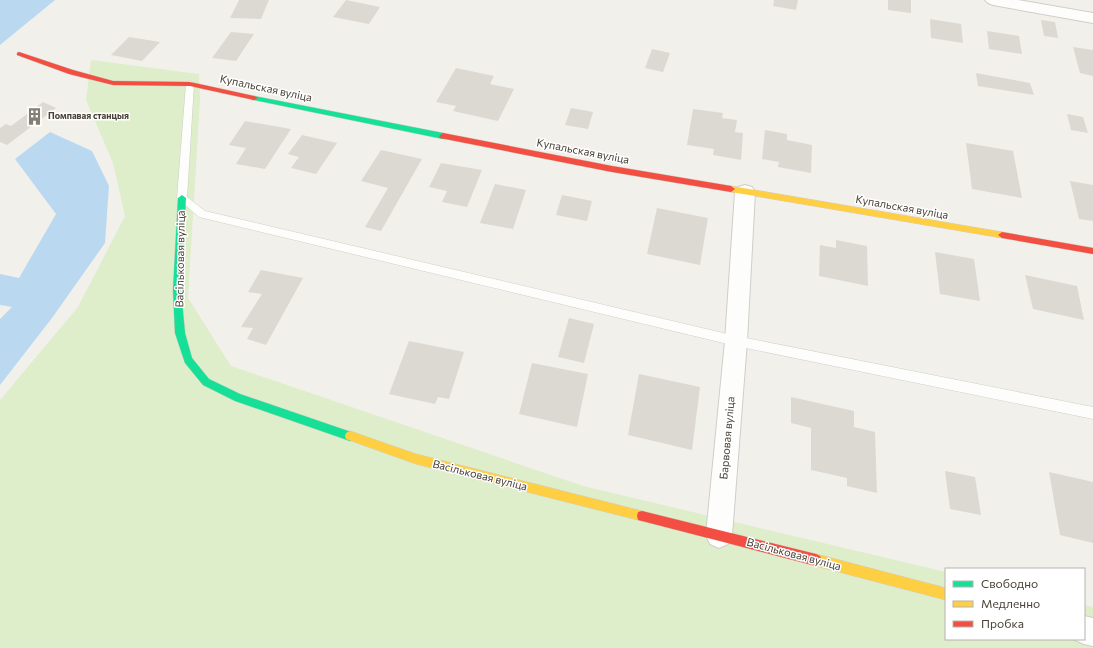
<svg xmlns="http://www.w3.org/2000/svg" width="1093" height="648" font-family="Commissioner,sans-serif">
<rect width="100%" height="100%" fill="#f2f0eb"/>
<path fill="#deedca" d="M 91,60 L 199,74 L 200,100 L 188,298 L 231,366 L 583,486 L 946,572 L 946,639 L 1084,639 L 1084,605 L 1093,607 L 1093,648 L 0,648 L 0,400 L 78,307 L 125,216 L 113,163 L 86,100 Z"/>
<path fill="#bad9f1" d="M 0,0 L 55,0 L 0,45 Z
M 50,132 L 92,151 L 109,186 L 105,243 L 52,318 L 0,385 L 0,319 L 12,307 L 0,305 L 0,274 L 19,278 L 56,214 L 15,159 Z"/>
<path fill="#dcd9d3" d="M 239,0 L 269,0 L 261,19 L 230,18 Z
M 346,0 L 380,7 L 369,24 L 333,17 Z
M 774,0 L 798,0 L 796,10 L 773,6 Z
M 888,0 L 911,0 L 911,13 L 888,10 Z
M 930,19 L 961,24 L 963,43 L 931,38 Z
M 1041,20 L 1055,22 L 1058,38 L 1044,36 Z
M 987,31 L 1019,36 L 1022,54 L 989,49 Z
M 231,32 L 254,34 L 236,61 L 212,58 Z
M 129,37 L 160,42 L 142,61 L 111,55 Z
M 1073,47 L 1093,50 L 1093,76 L 1080,73 Z
M 652,49 L 670,53 L 663,72 L 645,68 Z
M 456,68 L 494,76 L 490,84 L 514,89 L 498,121 L 453,111 L 456,106 L 436,102 Z
M 976,73 L 1030,83 L 1034,95 L 978,86 Z
M 43,102 L 56,108 L 7,145 L 0,142 L 0,128 L 6,124 L 11,126 Z
M 571,108 L 593,112 L 588,129 L 565,125 Z
M 693,109 L 723,113 L 722,118 L 737,120 L 735,132 L 743,133 L 741,160 L 713,155 L 714,149 L 687,145 Z
M 1067,114 L 1083,117 L 1088,133 L 1071,130 Z
M 245,121 L 291,129 L 265,169 L 236,164 L 246,148 L 229,145 Z
M 765,130 L 787,134 L 787,140 L 812,145 L 811,173 L 778,167 L 779,162 L 762,159 Z
M 302,135 L 337,143 L 316,174 L 291,168 L 299,157 L 288,154 Z
M 966,143 L 1013,151 L 1022,198 L 972,189 Z
M 381,150 L 422,159 L 381,231 L 365,227 L 388,188 L 361,181 Z
M 441,163 L 482,170 L 467,207 L 442,202 L 447,191 L 429,187 Z
M 1070,181 L 1093,185 L 1093,221 L 1079,219 Z
M 495,184 L 526,190 L 513,229 L 480,223 Z
M 562,195 L 592,201 L 587,221 L 556,215 Z
M 657,208 L 708,218 L 700,265 L 647,254 Z
M 836,240 L 867,246 L 868,286 L 819,276 L 820,245 L 836,248 Z
M 935,252 L 974,259 L 980,301 L 940,294 Z
M 261,270 L 303,278 L 266,345 L 247,339 L 253,328 L 241,327 L 262,294 L 248,292 Z
M 1025,275 L 1077,286 L 1084,320 L 1033,309 Z
M 569,318 L 594,324 L 584,363 L 558,357 Z
M 409,341 L 464,352 L 449,399 L 438,397 L 435,404 L 389,394 Z
M 532,363 L 588,374 L 577,427 L 519,414 Z
M 639,374 L 700,387 L 692,450 L 628,435 Z
M 791,397 L 854,411 L 854,427 L 875,432 L 877,493 L 847,486 L 847,478 L 811,470 L 811,428 L 791,423 Z
M 945,471 L 975,477 L 981,515 L 950,509 Z
M 1049,472 L 1093,482 L 1093,543 L 1060,535 Z"/>
<g fill="none" stroke-linecap="round" stroke-linejoin="round">
<defs>
<path id="lane" d="M 190,81 L 194,84 L 187,197 L 205,211 L 736,336 L 1093,407 L 1093,419 L 736,346 L 199,217 L 177,198 L 186,84 Z"/>
<path id="street" d="M 985,0 L 1018,0 L 1093,13 L 1093,23 L 993,5 L 988,3 Z
M 745,185 L 752,187 L 755,192 L 747,341 L 732,535 L 728,544 L 719,548 L 710,544 L 706,535 L 725,341 L 735,192 L 738,187 Z
M 1084,616 L 1093,618 L 1093,646 L 1084,644 L 1073,639 L 1084,639 Z"/>
<path id="fast" d="M 252,96 L 254,96 L 443,133 L 447,136 L 443,139 L 254,100 L 252,100 Z
M 182,195 L 186,198 L 181,290 L 185,333 L 192,358 L 209,379 L 240,394 L 354,433 L 355,436 L 354,439 L 350,441 L 235,401 L 203,385 L 185,363 L 175,333 L 173,290 L 178,198 Z"/>
<path id="slow" d="M 731,186 L 1002,232 L 1006,235 L 1002,238 L 731,192 L 727,189 Z
M 350,431 L 416,454 L 642,511 L 646,512 L 647,516 L 646,520 L 642,521 L 416,464 L 346,439 L 345,436 L 346,433 Z
M 816,554 L 946,588 L 946,600 L 816,566 L 812,564 L 810,560 L 812,556 Z"/>
<path id="jam" d="M 19,52 L 73,70 L 113,81 L 190,82 L 254,96 L 258,98 L 254,100 L 190,86 L 113,85 L 69,74 L 17,55 L 17,53 Z
M 443,133 L 612,166 L 731,186 L 735,189 L 731,192 L 612,172 L 440,138 L 439,136 Z
M 1002,232 L 1093,248 L 1093,254 L 1002,238 L 998,235 Z
M 642,511 L 816,554 L 820,556 L 822,560 L 820,564 L 816,566 L 642,521 L 638,520 L 637,516 L 638,512 Z"/>
</defs>
<use href="#lane" stroke="#d0cec8" stroke-width="1"/>
<use href="#street" stroke="#d0cec8" stroke-width="2"/>
<use href="#fast" stroke="#d2cec2" stroke-width="1"/>
<use href="#slow" stroke="#d2cec2" stroke-width="1"/>
<use href="#jam" stroke="#d2cec2" stroke-width="1"/>
<use href="#lane" fill="#fdfdfc" fill-rule="evenodd"/>
<use href="#street" fill="#fdfdfc" fill-rule="evenodd"/>
<use href="#fast" fill="#16e098" fill-rule="evenodd"/>
<use href="#slow" fill="#ffcf43" fill-rule="evenodd"/>
<use href="#jam" fill="#f24e42" fill-rule="evenodd"/>
</g>
<defs>
<symbol id="building-bare" viewBox="-9 -9 18 18"><path d="M-4-6H4V6H1V3H-1V6H-4ZM-2.5-4.3h1.7v1.8h-1.7ZM.8-4.3h1.7v1.8H.8ZM-2.5-1h1.7V.8h-1.7ZM.8-1h1.7V.8H.8Z" fill="#847f75" stroke="#fff" stroke-width="2.5" paint-order="stroke"/></symbol>
</defs>
<g fill-rule="evenodd">
<use href="#building-bare" x="22" y="104" width="25" height="25"/>
</g>
<g text-anchor="middle" stroke-width="3" stroke-linejoin="round" paint-order="stroke">
<g font-size="9" font-weight="bold" fill="#494236" stroke="#fff" text-anchor="start">
<text x="48" y="119">Помпавая станцыя</text>
</g>
<g font-size="11" fill="#494236" stroke="#fff">
<text transform="translate(266 88) rotate(12)" y="4">Купальская вуліца</text>
<text transform="translate(583 151) rotate(11)" y="4">Купальская вуліца</text>
<text transform="translate(902 207) rotate(10)" y="4">Купальская вуліца</text>
<text transform="translate(180 259) rotate(-89)" y="4">Васільковая вуліца</text>
<text transform="translate(727 438) rotate(-85)" y="4">Барвовая вуліца</text>
<text transform="translate(480 475) rotate(14)" y="4">Васільковая вуліца</text>
<text transform="translate(794 554) rotate(15)" y="4">Васільковая вуліца</text>
</g>
</g>
<rect x="945" y="568" width="140" height="72" fill="#ffffff" stroke="#b6b3af"/>
<rect x="953" y="581" width="20" height="6" fill="#16e098" stroke="#b6b3af"/>
<text x="981" y="588" font-size="12" fill="#494236">Свободно</text>
<rect x="953" y="601" width="20" height="6" fill="#ffcf43" stroke="#b6b3af"/>
<text x="981" y="608" font-size="12" fill="#494236">Медленно</text>
<rect x="953" y="621" width="20" height="6" fill="#f24e42" stroke="#b6b3af"/>
<text x="981" y="628" font-size="12" fill="#494236">Пробка</text>
</svg>
